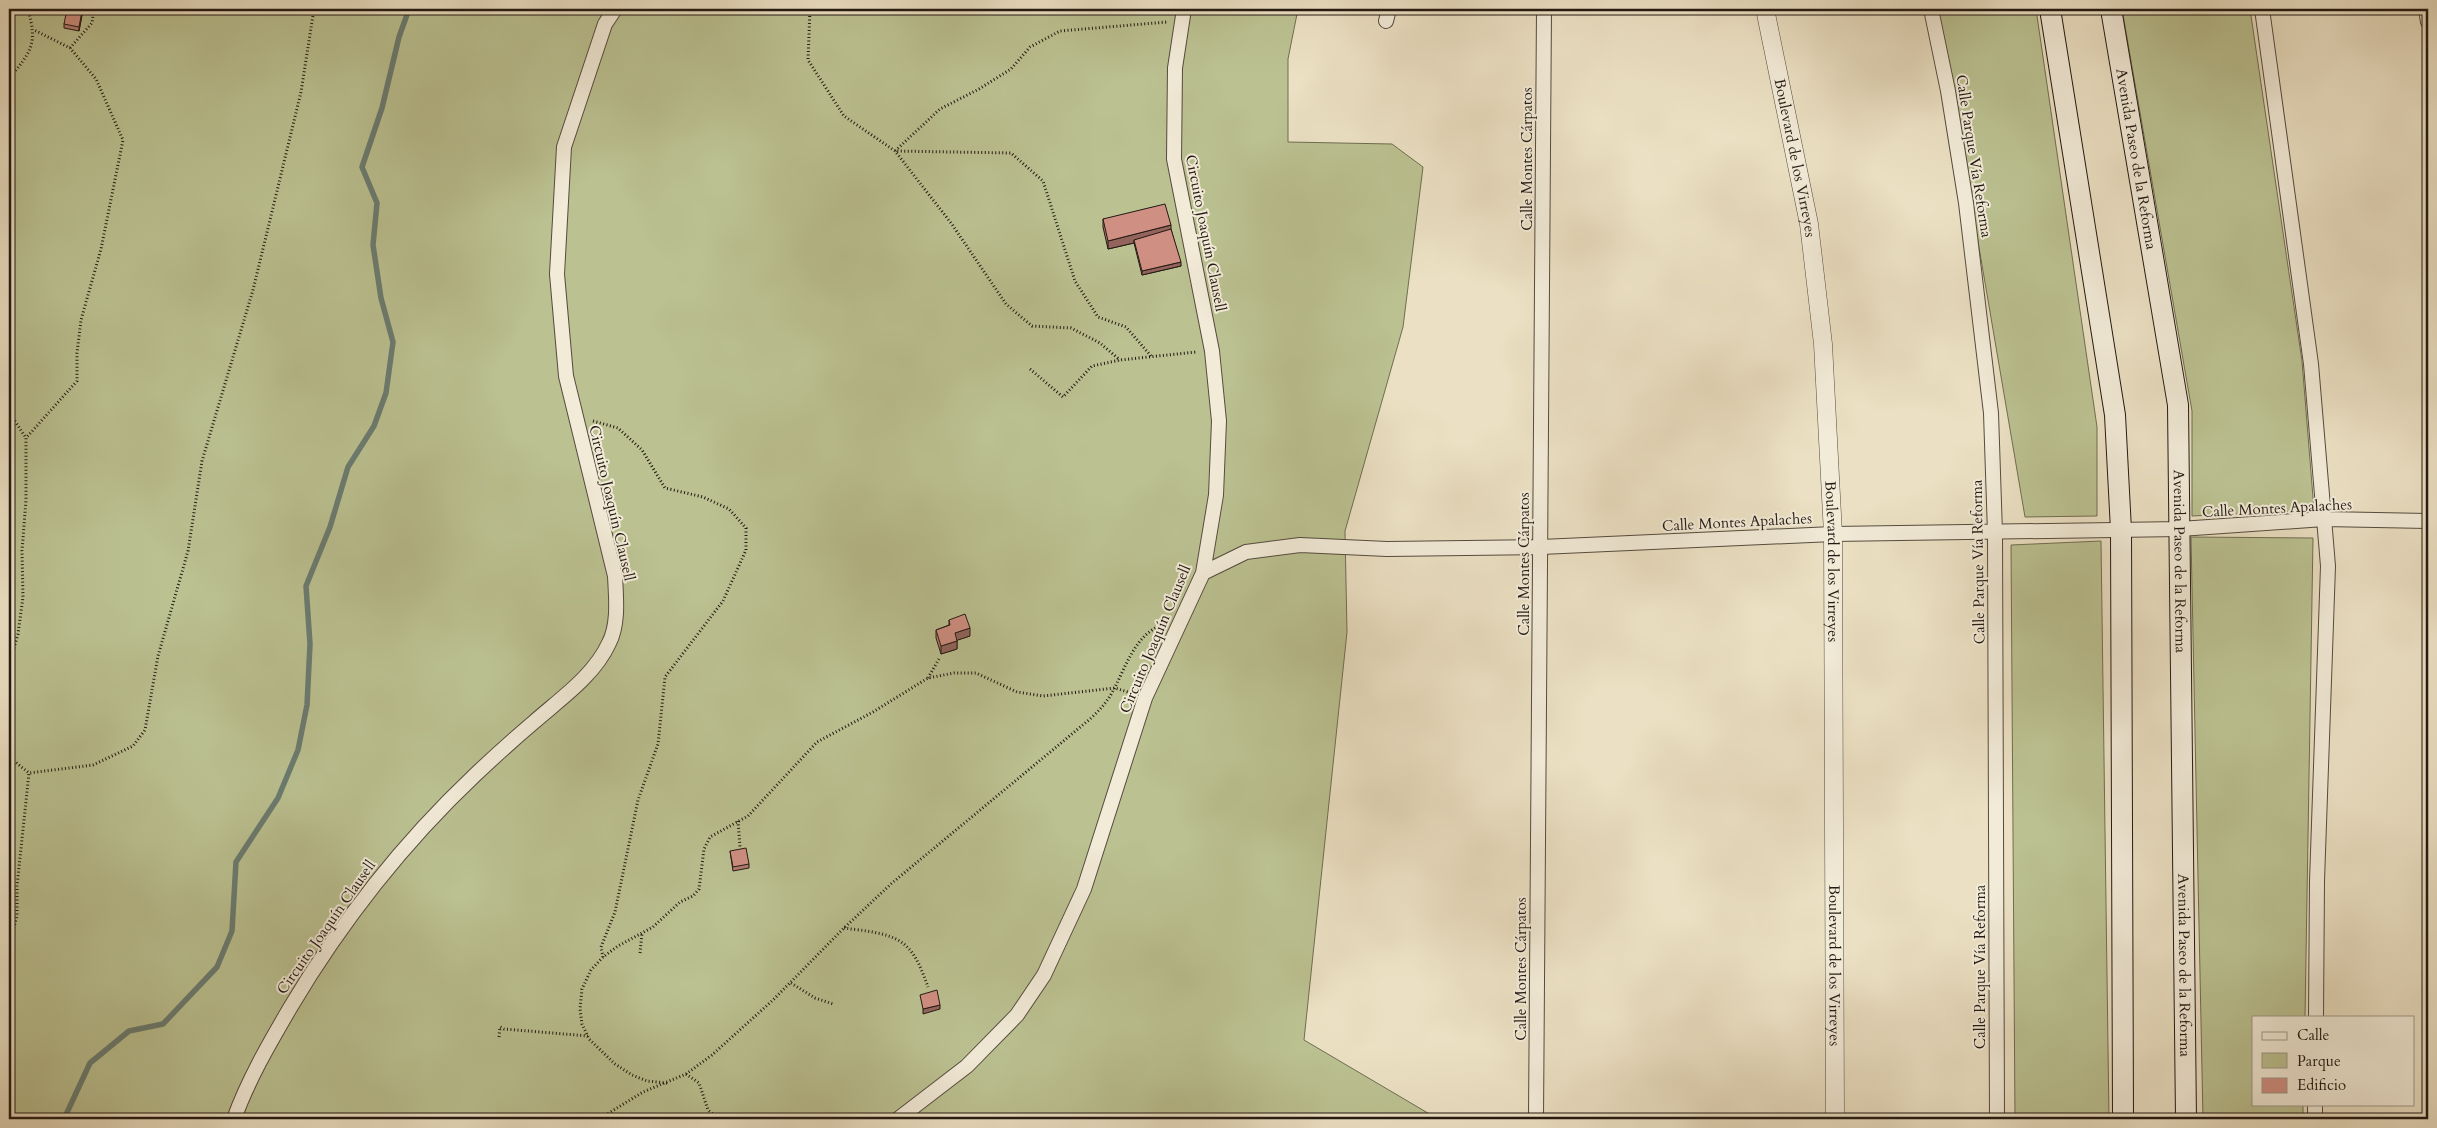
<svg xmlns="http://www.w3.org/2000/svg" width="2437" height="1128" font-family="Cardo,serif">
<rect width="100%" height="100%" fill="#ebe0c3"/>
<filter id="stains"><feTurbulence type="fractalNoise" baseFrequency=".004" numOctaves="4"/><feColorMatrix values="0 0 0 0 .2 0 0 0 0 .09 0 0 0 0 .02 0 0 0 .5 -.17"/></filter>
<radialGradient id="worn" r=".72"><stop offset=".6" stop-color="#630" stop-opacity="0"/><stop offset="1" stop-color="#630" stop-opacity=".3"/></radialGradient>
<path fill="#bbc191" stroke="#6f6d52" d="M 9,9 L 1298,9 L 1288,59 L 1288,142 L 1392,144 L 1423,167 L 1403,327 L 1345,531 L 1347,632 L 1304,1040 L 1438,1119 L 9,1119 Z
M 1932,9 L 2036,9 L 2097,427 L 2097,516 L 2025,517 L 1952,89 Z
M 2122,9 L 2250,9 L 2302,361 L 2314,510 L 2192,516 L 2192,411 Z
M 2191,537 L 2313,538 L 2305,1017 L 2253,1017 L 2253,1104 L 2303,1104 L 2303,1119 L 2203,1119 Z
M 2101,541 L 2109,1119 L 2015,1119 L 2011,545 Z"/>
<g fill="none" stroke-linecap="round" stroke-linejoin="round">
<path stroke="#6a7c71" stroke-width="5.5" d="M 64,1119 L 90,1063 L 129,1031 L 163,1024 L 217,967 L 232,931 L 236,862 L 278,798 L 298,750 L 307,705 L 310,644 L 306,586 L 330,527 L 348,467 L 374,426 L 386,393 L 393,342 L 381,298 L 373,245 L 377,203 L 362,167 L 382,108 L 399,37 L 409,9"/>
<defs>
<path id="minor" d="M 1931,9 L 1948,91 L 1966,203 L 1991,413 L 1995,533 L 1997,1119
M 2262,9 L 2311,364 L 2328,566 L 2317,881 L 2316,1017
M 2426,9 L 2428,22
M 1386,21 L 1389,9
M 1203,573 L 1246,552 L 1300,545 L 1387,549 L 1541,547 L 1833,534 L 2180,529 L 2324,519 L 2428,521
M 234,1119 C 248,1080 269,1044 290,1008 C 341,922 402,844 475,775 C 494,757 514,739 534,722 C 560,699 594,676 609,643 C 619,624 616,597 615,576 L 566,376 L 557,274 L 564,147 L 605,24 L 615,9
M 898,1119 L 967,1066 L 1017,1015 L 1044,975 L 1084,889 L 1145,698 L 1203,573 L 1216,495 L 1219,421 L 1212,351 L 1174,159 L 1175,68 L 1184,9
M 1536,1119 L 1544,9
M 2315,1119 L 2315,1104"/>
<g id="tertiary">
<path id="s1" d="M 1765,9 L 1809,224 L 1823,344 L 1833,534 L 1835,1119"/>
</g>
<g id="secondary">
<path d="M 2050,9 L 2115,415 L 2121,530 L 2123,1119"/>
<path id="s2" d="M 2111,9 L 2178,405 L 2186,1119"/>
</g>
</defs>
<use href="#minor" stroke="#554b3f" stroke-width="16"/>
<use href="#tertiary" stroke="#554b3f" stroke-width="19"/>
<use href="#secondary" stroke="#231913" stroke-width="22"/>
<path stroke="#231913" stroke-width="3" stroke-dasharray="1 2.5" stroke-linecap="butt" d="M 810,9 L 808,60 L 844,116 L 895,151 L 951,223 L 1006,304 L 1032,326 L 1071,328 L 1100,343 L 1120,360
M 70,48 L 92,23 L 94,9
M 9,79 C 31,51 38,45 28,9
M 1151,356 L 1126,327 L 1098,317 L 1075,281 L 1043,181 L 1011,153 L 895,151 L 940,109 L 979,89 L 1011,69 L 1030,47 L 1060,31 L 1167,22
M 1030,369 L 1063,397 L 1092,366 L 1120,360 L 1196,352
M 9,412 L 26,438
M 593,421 L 618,428 L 642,450 L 665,488 L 703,497 L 729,509 L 746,528 L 746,550 L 723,601 L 665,677 L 658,744 L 638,800 L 615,912 L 601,947 L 603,957
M 9,665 L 18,634 L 23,597 L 22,551 L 26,500 L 26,438 L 77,381 L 77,353 L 81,320 L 101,249 L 123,140 L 96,79 L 70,48 L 34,30
M 928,678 L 939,659
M 9,751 L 14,761 L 29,773
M 738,821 L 740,847
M 844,928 C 864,931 894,932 908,948 C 918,958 923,974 928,987
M 9,945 L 17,916 L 17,886 L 29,773 L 93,765 L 133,746 L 145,730 L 158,656 L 188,551 L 202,461 L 253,290 L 301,92 L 314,9
M 640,953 L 642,933
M 791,983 L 815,998 L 833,1004
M 499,1037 L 500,1027 L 504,1029 L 588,1036
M 686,1074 L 699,1083 L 708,1110 L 718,1119
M 667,1083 L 647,1081 L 632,1075 L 615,1064 L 589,1039 L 582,1024 L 580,1009 L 582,989 L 591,970 L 603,957 L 618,946 L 653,927 L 680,902 L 693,896 L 699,889 L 704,849 L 710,837 L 748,816 L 817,742 L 873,712 L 928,678 L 954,673 L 976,673 L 1017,692 L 1043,696 L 1115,688 L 1131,693
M 599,1119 L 643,1092 L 686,1074 L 712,1055 L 773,1000 L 844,928 L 892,883 L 1090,719 C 1100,710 1108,701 1114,689 C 1126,666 1136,634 1162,625"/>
<use href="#minor" stroke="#f2ebd8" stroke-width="14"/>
<use href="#tertiary" stroke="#f2ebd8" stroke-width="18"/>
<use href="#secondary" stroke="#f2ebd8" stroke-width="20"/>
</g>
<path fill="#b37b71" stroke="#231913" d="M 73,9 L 89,9 L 88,13 L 82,11 L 82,15 L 79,31 L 64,28 L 64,24 Z
M 1103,219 L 1171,229 L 1181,266 L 1142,275 L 1134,243 L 1108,249 L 1103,227 Z
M 949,620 L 970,636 L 957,640 L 957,649 L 941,654 L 936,638 L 936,630 L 949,625 Z
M 730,851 L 749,864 L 749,868 L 733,871 Z"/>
<path fill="#92645c" stroke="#231913" d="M 82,11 L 82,15 L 79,31 L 79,27 Z
M 1171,225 L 1171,233 L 1134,240 L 1134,243 L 1108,249 L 1108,241 Z
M 1181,262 L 1181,266 L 1142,275 L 1142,271 Z
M 14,334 L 14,342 L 9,352 L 9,344 Z
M 970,628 L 970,636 L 955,641 L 955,633 Z
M 957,641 L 957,649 L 941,654 L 941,646 Z
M 940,1005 L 940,1009 L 923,1014 L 923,1009 Z"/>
<path fill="#d08f83" stroke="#231913" d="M 67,9 L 71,9 L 82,11 L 79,27 L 64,24 Z
M 1165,204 L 1171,225 L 1108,241 L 1103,219 Z
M 1171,229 L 1181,262 L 1142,271 L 1134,240 Z
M 9,331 L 14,334 L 9,344 Z
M 965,614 L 970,628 L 955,633 L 957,641 L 941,646 L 936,630 L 950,625 L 949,620 Z
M 746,848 L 749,864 L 733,867 L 730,851 Z
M 937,990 L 940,1005 L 923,1009 L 920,995 Z"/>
<g text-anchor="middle" stroke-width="4" stroke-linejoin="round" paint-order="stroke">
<g font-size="15" fill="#231913" stroke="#f2ebd8">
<text transform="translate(1974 156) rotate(81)" y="5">Calle Parque Vía Reforma</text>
<text transform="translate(1527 159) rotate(-90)" y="5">Calle Montes Cárpatos</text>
<text dy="5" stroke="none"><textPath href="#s1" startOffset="152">Boulevard de los Virreyes</textPath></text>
<text dy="5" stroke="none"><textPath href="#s2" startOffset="152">Avenida Paseo de la Reforma</textPath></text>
<text transform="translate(1206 233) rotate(79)" y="5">Circuito Joaquín Clausell</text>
<text transform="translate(612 503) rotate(77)" y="5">Circuito Joaquín Clausell</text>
<text transform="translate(2277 508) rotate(-3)" y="5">Calle Montes Apalaches</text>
<text transform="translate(1737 522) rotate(-3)" y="5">Calle Montes Apalaches</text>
<text dy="5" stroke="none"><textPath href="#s1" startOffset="558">Boulevard de los Virreyes</textPath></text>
<text dy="5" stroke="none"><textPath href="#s2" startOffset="558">Avenida Paseo de la Reforma</textPath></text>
<text transform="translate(1978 562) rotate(-91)" y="5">Calle Parque Vía Reforma</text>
<text transform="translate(1524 564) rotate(-90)" y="5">Calle Montes Cárpatos</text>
<text transform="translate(1155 639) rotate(-67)" y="5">Circuito Joaquín Clausell</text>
<text transform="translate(326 927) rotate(-55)" y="5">Circuito Joaquín Clausell</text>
<text dy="5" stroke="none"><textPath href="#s1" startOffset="962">Boulevard de los Virreyes</textPath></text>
<text dy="5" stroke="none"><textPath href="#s2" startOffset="962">Avenida Paseo de la Reforma</textPath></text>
<text transform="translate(1980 967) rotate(-90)" y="5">Calle Parque Vía Reforma</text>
<text transform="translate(1521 969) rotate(-90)" y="5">Calle Montes Cárpatos</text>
</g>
</g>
<rect width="2437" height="1128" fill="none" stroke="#ebe0c3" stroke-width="30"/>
<rect x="10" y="10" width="2417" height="1108" fill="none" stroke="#231913" stroke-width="2.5"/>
<rect x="15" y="15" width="2407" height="1098" fill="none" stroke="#231913"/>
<rect x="2252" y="1016" width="162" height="90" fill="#f2ebd8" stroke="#9f9789"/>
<rect x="2262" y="1032" width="25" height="8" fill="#f2ebd8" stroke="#9f9789"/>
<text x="2297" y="1040" font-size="15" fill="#231913">Calle</text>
<rect x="2262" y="1053" width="25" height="15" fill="#bbc191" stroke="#9f9789"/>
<text x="2297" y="1066" font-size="15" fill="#231913">Parque</text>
<rect x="2262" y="1078" width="25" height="15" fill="#d08f83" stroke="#9f9789"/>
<text x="2297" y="1090" font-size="15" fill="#231913">Edificio</text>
<rect width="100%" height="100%" filter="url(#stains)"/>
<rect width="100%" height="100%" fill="url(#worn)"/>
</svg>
